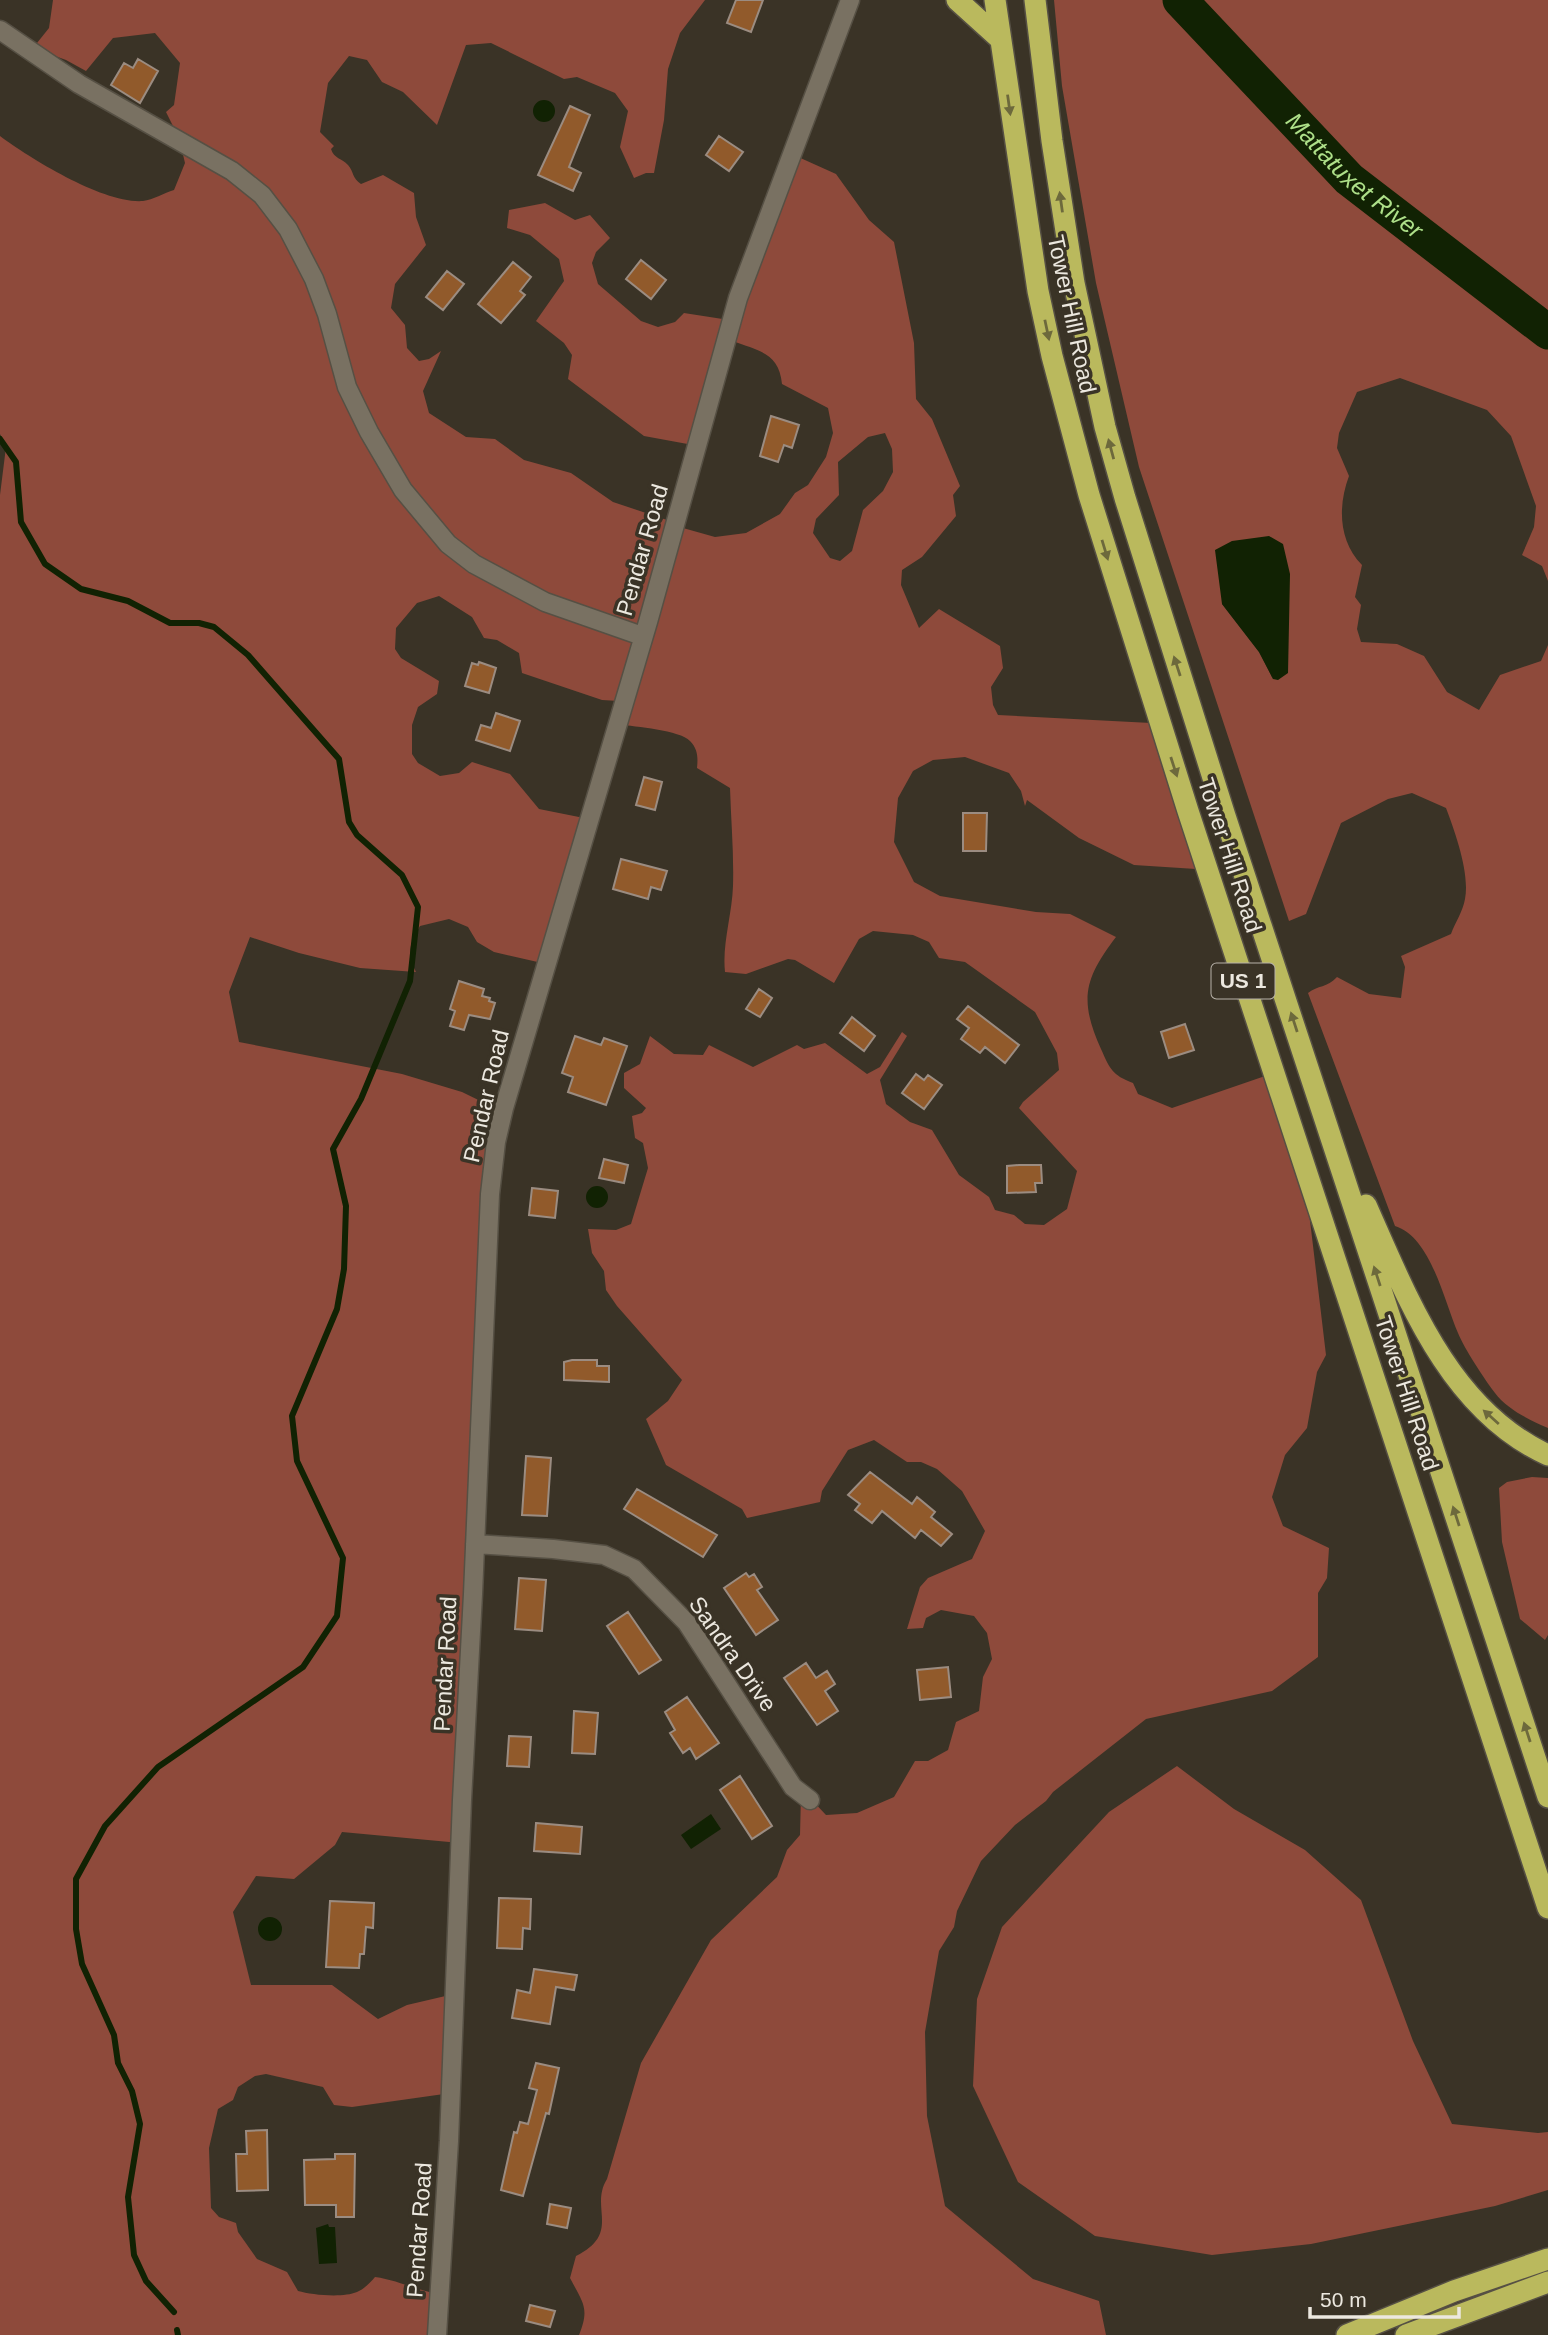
<svg xmlns="http://www.w3.org/2000/svg" width="1548" height="2335" font-family="Arial,sans-serif">
<rect width="100%" height="100%" fill="#3a3326"/>
<path fill="#8e4a3b" fill-rule="evenodd" d="M 53,0 L 705,0 L 680,33 L 668,69 L 664,120 L 654,173 L 646,173 L 634,178 L 620,147 L 628,111 L 615,93 L 577,77 L 564,79 L 491,43 L 466,45 L 437,125 L 403,92 L 382,82 L 367,60 L 349,56 L 328,83 L 320,132 L 334,146 L 331,149 C 334,159 342,158 348,165 C 354,172 352,178 361,184 L 383,175 L 414,193 L 416,217 L 426,245 L 395,284 L 391,308 L 405,325 L 407,348 L 419,361 L 429,359 L 441,351 L 423,391 L 429,413 L 466,437 L 495,439 L 524,460 L 571,473 L 613,502 L 670,521 L 683,528 L 715,537 L 746,533 L 780,514 L 795,493 L 808,485 L 826,457 L 833,433 L 828,408 L 782,384 C 779,353 759,351 733,341 L 693,445 L 644,436 L 568,379 L 572,355 L 564,343 L 536,321 L 564,281 L 559,259 L 530,235 L 507,228 L 509,210 L 545,203 L 575,220 L 590,215 L 610,238 L 596,252 L 592,263 L 598,284 L 641,321 L 658,327 L 675,322 L 684,313 L 729,320 L 796,156 L 836,174 L 869,220 L 894,242 L 914,343 L 916,399 L 932,419 L 960,486 L 953,495 L 956,516 L 922,557 L 902,570 L 901,585 L 919,628 L 939,609 L 1000,646 L 1003,668 L 991,687 L 993,705 L 998,715 L 1151,723 L 1196,869 L 1134,865 L 1079,838 L 1027,800 L 1025,806 L 1021,791 L 1009,773 L 965,757 L 933,760 L 913,771 L 898,798 L 894,842 L 914,882 L 940,896 L 1036,912 L 1070,914 L 1116,937 C 1084,979 1079,1000 1101,1049 C 1110,1069 1112,1075 1133,1083 L 1138,1094 L 1172,1108 L 1268,1075 L 1309,1212 L 1326,1355 L 1317,1372 L 1307,1428 L 1285,1455 L 1272,1497 L 1283,1526 L 1329,1548 L 1327,1578 L 1318,1593 L 1318,1657 L 1272,1691 L 1146,1719 L 1053,1792 L 1046,1801 L 1015,1825 L 981,1861 L 957,1911 L 954,1927 L 939,1951 L 925,2032 L 927,2116 L 945,2206 L 1033,2279 L 1099,2301 L 1106,2335 L 579,2335 C 590,2308 583,2303 570,2278 L 576,2256 C 622,2233 589,2208 607,2179 L 641,2063 L 711,1940 L 777,1877 L 787,1850 L 800,1835 L 801,1794 L 811,1799 L 826,1815 L 857,1813 L 894,1797 L 915,1761 L 928,1761 L 948,1750 L 956,1722 L 979,1711 L 983,1677 L 992,1659 L 987,1633 L 974,1616 L 941,1610 L 926,1618 L 923,1628 L 907,1629 L 920,1587 L 928,1578 L 972,1559 L 985,1531 L 962,1491 L 937,1469 L 921,1462 L 907,1462 L 874,1440 L 848,1450 L 822,1491 L 820,1502 L 747,1518 L 742,1509 L 666,1465 L 646,1419 L 668,1401 L 682,1380 L 617,1306 L 606,1290 L 604,1271 L 592,1253 L 588,1229 L 616,1230 L 631,1224 L 648,1168 L 643,1143 L 635,1138 L 632,1116 L 642,1113 L 646,1108 L 624,1088 L 624,1073 L 640,1064 L 650,1036 L 674,1054 L 703,1055 L 709,1045 L 753,1067 L 797,1045 L 804,1049 L 825,1043 L 867,1074 L 880,1067 L 902,1032 L 907,1036 L 880,1080 L 886,1104 L 910,1122 L 932,1130 L 959,1175 L 989,1197 L 995,1210 L 1014,1215 L 1025,1224 L 1044,1225 L 1067,1209 L 1077,1171 L 1019,1108 L 1023,1102 L 1059,1070 L 1057,1053 L 1035,1012 L 965,962 L 939,958 L 929,942 L 913,935 L 873,931 L 859,939 L 834,983 L 795,960 L 788,959 L 746,974 L 725,972 C 722,944 732,915 733,886 C 734,854 731,821 730,788 L 697,768 C 698,758 698,749 690,741 C 680,730 635,727 619,724 L 619,701 L 602,700 L 522,673 L 519,653 L 497,640 L 484,638 L 472,617 L 439,596 L 417,603 L 396,628 L 395,649 L 401,658 L 439,681 L 437,694 L 418,707 L 412,725 L 412,754 L 418,763 L 440,776 L 459,773 L 472,762 L 510,774 L 539,809 L 584,818 L 542,963 L 494,952 L 477,942 L 468,927 L 449,919 L 420,926 C 410,943 406,953 416,972 L 360,968 L 299,953 L 250,937 L 229,992 L 239,1042 L 402,1074 L 462,1092 L 503,1112 L 460,1843 L 342,1832 L 335,1845 L 294,1879 L 256,1876 L 233,1912 L 251,1985 L 332,1985 L 378,2019 L 407,2005 L 454,1994 L 444,2094 L 352,2107 L 334,2105 L 323,2087 L 266,2074 L 255,2076 L 238,2087 L 233,2100 L 218,2109 L 209,2148 L 211,2208 L 219,2217 L 236,2223 L 238,2232 L 257,2259 L 287,2272 L 298,2291 C 312,2295 343,2298 357,2292 C 364,2289 370,2283 375,2277 C 397,2280 416,2290 439,2294 L 438,2335 L 0,2335 L 0,495 L 6,447 L 0,434 L 0,136 C 31,159 104,204 143,201 C 153,200 164,193 174,190 L 185,163 L 179,138 L 166,112 L 174,105 L 180,63 L 155,33 L 113,38 L 86,71 L 66,60 L 33,48 L 49,28 ZM 885,433 L 892,449 L 893,472 L 883,491 L 863,510 L 852,551 L 840,561 L 830,558 L 813,533 L 816,519 L 839,495 L 838,462 L 868,437 Z
M 1054,0 L 1548,0 L 1548,581 L 1542,566 L 1522,555 L 1534,527 L 1536,506 L 1511,436 L 1487,410 L 1400,378 L 1357,392 L 1339,433 L 1337,448 L 1349,476 C 1338,505 1338,541 1362,565 L 1355,597 L 1361,605 L 1357,629 L 1361,642 L 1397,644 L 1424,656 L 1447,692 L 1479,710 L 1500,675 L 1541,661 L 1548,645 L 1548,1428 C 1529,1420 1507,1409 1495,1393 C 1485,1380 1464,1348 1458,1333 C 1444,1301 1431,1237 1395,1226 L 1308,993 C 1318,985 1327,988 1337,977 L 1369,994 L 1401,998 L 1405,967 L 1401,956 L 1451,934 C 1455,923 1463,911 1465,899 C 1470,873 1455,832 1446,808 L 1412,793 L 1388,799 L 1341,823 L 1306,914 L 1289,921 L 1139,467 L 1096,283 L 1062,86 ZM 1232,541 L 1273,679 L 1259,652 L 1222,604 Z
M 1532,1477 L 1548,1478 L 1548,1635 L 1545,1640 L 1520,1619 L 1502,1542 L 1499,1488 L 1507,1482 Z
M 1177,1766 L 1234,1809 L 1305,1850 L 1361,1900 L 1413,2041 L 1452,2124 L 1538,2133 L 1548,2132 L 1548,2190 L 1495,2206 L 1311,2244 L 1212,2255 L 1095,2236 L 1018,2182 L 973,2086 L 977,1999 L 1002,1927 L 1109,1812 Z"/>
<path fill="#112203" d="M533 111a11 11 0 1 1 22 0a11 11 0 1 1-22 0Z
M 1269,536 L 1283,544 L 1290,574 L 1288,673 L 1278,680 L 1273,679 L 1259,652 L 1222,604 L 1215,550 L 1232,541 Z
M586 1197a11 11 0 1 1 22 0a11 11 0 1 1-22 0Z
M 711,1814 L 721,1829 L 691,1849 L 681,1835 Z
M258 1929a12 12 0 1 1 24 0a12 12 0 1 1-24 0Z
M 328,2224 L 329,2227 L 335,2227 L 337,2263 L 319,2264 L 316,2228 Z"/>
<g fill="none" stroke-linecap="round" stroke-linejoin="round">
<path stroke="#112203" stroke-width="6" d="M 0,439 L 16,462 L 21,522 L 45,564 L 81,589 L 128,601 L 170,623 L 199,623 L 214,627 L 248,655 L 339,759 L 349,822 L 357,835 L 402,875 L 418,907 L 410,981 L 361,1099 L 333,1149 L 346,1206 L 344,1269 L 337,1309 L 292,1416 L 297,1461 L 343,1558 L 337,1616 L 303,1667 L 158,1767 L 105,1826 L 76,1879 L 76,1929 L 82,1964 L 114,2035 L 118,2063 L 132,2091 L 140,2124 L 128,2197 L 134,2255 L 146,2281 L 174,2312
M 177,2330 L 178,2335"/>
<path stroke="#112203" stroke-width="35" id="s1" d="M 1180,0 L 1349,179 L 1548,332"/>
</g>
<path fill="#915a2b" stroke="#9b8c81" stroke-width="2" d="M 736,0 L 763,0 L 751,32 L 727,23 Z
M 138,59 L 158,71 L 140,103 L 111,85 L 124,63 L 133,68 Z
M 570,106 L 590,115 L 569,167 L 581,173 L 573,191 L 538,175 Z
M 719,136 L 743,152 L 729,171 L 706,155 Z
M 641,260 L 666,280 L 651,299 L 626,279 Z
M 513,262 L 531,277 L 520,291 L 525,295 L 501,323 L 478,304 Z
M 447,271 L 464,284 L 443,310 L 426,297 Z
M 771,416 L 799,425 L 792,448 L 784,445 L 778,462 L 760,456 Z
M 479,662 L 496,668 L 489,693 L 465,686 L 472,663 L 478,665 Z
M 496,713 L 520,721 L 510,751 L 476,740 L 481,725 L 491,728 Z
M 644,777 L 662,782 L 655,810 L 636,805 Z
M 963,813 L 987,813 L 986,851 L 963,851 Z
M 621,859 L 667,871 L 661,890 L 651,887 L 648,899 L 613,889 Z
M 459,981 L 484,989 L 482,996 L 490,998 L 489,1001 L 495,1003 L 490,1019 L 469,1015 L 464,1030 L 450,1026 L 455,1011 L 450,1009 Z
M 759,989 L 772,998 L 760,1017 L 746,1009 Z
M 968,1006 L 1019,1045 L 1005,1063 L 985,1047 L 980,1053 L 961,1039 L 969,1028 L 957,1019 Z
M 852,1017 L 875,1036 L 864,1051 L 840,1033 Z
M 1185,1024 L 1194,1050 L 1169,1058 L 1161,1032 Z
M 575,1036 L 601,1045 L 604,1038 L 627,1046 L 606,1105 L 568,1092 L 573,1077 L 562,1073 Z
M 916,1074 L 924,1080 L 928,1075 L 942,1085 L 924,1109 L 902,1093 Z
M 604,1159 L 628,1165 L 624,1183 L 599,1178 Z
M 1019,1165 L 1041,1165 L 1042,1183 L 1035,1183 L 1036,1192 L 1007,1193 L 1007,1166 Z
M 532,1188 L 558,1191 L 555,1218 L 529,1215 Z
M 572,1360 L 597,1360 L 597,1366 L 609,1366 L 609,1382 L 564,1380 L 564,1362 Z
M 526,1456 L 551,1458 L 547,1516 L 522,1515 Z
M 870,1472 L 912,1504 L 917,1497 L 935,1512 L 931,1517 L 952,1534 L 941,1546 L 921,1530 L 915,1538 L 882,1511 L 872,1523 L 855,1510 L 860,1504 L 848,1495 Z
M 637,1489 L 717,1535 L 703,1557 L 624,1509 Z
M 746,1573 L 749,1577 L 754,1574 L 762,1587 L 757,1590 L 778,1620 L 756,1635 L 724,1588 Z
M 519,1578 L 546,1580 L 542,1631 L 515,1629 Z
M 628,1612 L 661,1660 L 639,1674 L 607,1626 Z
M 806,1663 L 816,1678 L 827,1671 L 835,1684 L 825,1691 L 838,1711 L 817,1725 L 784,1678 Z
M 948,1667 L 951,1697 L 920,1700 L 917,1670 Z
M 687,1697 L 719,1743 L 696,1759 L 690,1748 L 683,1753 L 670,1733 L 675,1730 L 665,1712 Z
M 574,1711 L 598,1713 L 595,1754 L 572,1753 Z
M 509,1736 L 531,1737 L 529,1767 L 507,1766 Z
M 740,1776 L 772,1826 L 752,1839 L 720,1790 Z
M 536,1823 L 582,1827 L 580,1854 L 534,1851 Z
M 499,1898 L 531,1899 L 530,1929 L 523,1928 L 522,1949 L 497,1948 Z
M 330,1901 L 374,1903 L 373,1928 L 366,1927 L 364,1954 L 360,1954 L 359,1968 L 326,1967 Z
M 534,1969 L 577,1975 L 574,1990 L 556,1987 L 550,2024 L 512,2018 L 517,1990 L 530,1993 Z
M 536,2063 L 559,2068 L 549,2114 L 546,2113 L 523,2196 L 501,2190 L 514,2132 L 517,2133 L 520,2122 L 528,2124 L 537,2090 L 529,2088 Z
M 267,2130 L 268,2190 L 237,2191 L 236,2154 L 247,2154 L 246,2131 Z
M 335,2154 L 355,2154 L 354,2217 L 336,2217 L 336,2205 L 305,2205 L 304,2160 L 335,2159 Z
M 550,2204 L 571,2208 L 567,2228 L 547,2224 Z
M 530,2305 L 555,2311 L 550,2327 L 526,2321 Z"/>
<g fill="none" stroke-linecap="round" stroke-linejoin="round">
<defs>
<path id="minor" d="M 0,30 L 79,84 L 232,171 L 262,195 L 288,229 L 314,279 L 327,314 L 347,387 L 369,432 L 403,490 L 448,544 L 474,564 L 545,602 L 642,636
M 475,1544 L 553,1549 L 604,1555 L 634,1569 L 687,1623 L 793,1787 L 810,1800
M 437,2335 L 449,2141 L 462,1800 L 473,1594 L 490,1194 L 496,1142 L 504,1108 L 648,622 L 738,298 L 850,0"/>
<path id="highway" d="M 957,0 L 999,38
M 995,0 L 1038,291 L 1052,356 L 1089,495 L 1188,811 L 1548,1908
M 1035,0 L 1052,141 L 1074,283 L 1105,427 L 1125,498 L 1225,816 L 1548,1797
M 1366,1205 C 1407,1297 1449,1410 1548,1455
M 1347,2335 L 1454,2291 L 1548,2259
M 1406,2335 L 1548,2282"/>
</defs>
<use href="#minor" stroke="#565044" stroke-width="21"/>
<use href="#highway" stroke="#565044" stroke-width="24"/>
<use href="#minor" stroke="#797162" stroke-width="18"/>
<use href="#highway" stroke="#bab95d" stroke-width="21"/>
</g>
<defs><path id="oneway-solid" d="M-6-.8H1V-3.2L6.5 0L1 3.2V.8H-6Z" transform="scale(1.75)"/></defs>
<g fill="#6d693c">
<use href="#oneway-solid" transform="translate(1009 105) rotate(82)"/>
<use href="#oneway-solid" transform="translate(1061 202) rotate(-98)"/>
<use href="#oneway-solid" transform="translate(1047 330) rotate(78)"/>
<use href="#oneway-solid" transform="translate(1111 449) rotate(-105)"/>
<use href="#oneway-solid" transform="translate(1105 550) rotate(73)"/>
<use href="#oneway-solid" transform="translate(1177 666) rotate(-108)"/>
<use href="#oneway-solid" transform="translate(1174 767) rotate(72)"/>
<use href="#oneway-solid" transform="translate(1294 1022) rotate(-108)"/>
<use href="#oneway-solid" transform="translate(1377 1276) rotate(-108)"/>
<use href="#oneway-solid" transform="translate(1491 1417) rotate(-138)"/>
<use href="#oneway-solid" transform="translate(1456 1516) rotate(-108)"/>
<use href="#oneway-solid" transform="translate(1527 1732) rotate(-108)"/>
</g>
<g text-anchor="middle" stroke-width="7" stroke-linejoin="round" paint-order="stroke">
<rect fill="#3a3326" stroke="#b7b2a8" stroke-width="2" x="1211.5" y="963.5" width="63" height="35" rx="5"/>
<g font-size="21" font-weight="bold" fill="#ece8df">
<text x="1243" y="988">US 1</text>
</g>
<g font-size="23" fill="#ece8df" stroke="#3a3326">
<text transform="translate(1072 314) rotate(78)" y="8">Tower Hill Road</text>
<text transform="translate(642 550) rotate(-74)" y="8">Pendar Road</text>
<text transform="translate(1230 855) rotate(72)" y="8">Tower Hill Road</text>
<text transform="translate(486 1096) rotate(-77)" y="8">Pendar Road</text>
<text transform="translate(1407 1393) rotate(72)" y="8">Tower Hill Road</text>
<text transform="translate(733 1654) rotate(55)" y="8">Sandra Drive</text>
<text transform="translate(445 1664) rotate(-87)" y="8">Pendar Road</text>
<text transform="translate(419 2230) rotate(-86)" y="8">Pendar Road</text>
</g>
<g font-size="24" font-style="italic" fill="#aee089" stroke="#3a3326">
<text dy="8" stroke="none"><textPath href="#s1" startOffset="248">Mattatuxet River</textPath></text>
</g>
</g>
<path d="M1310 2307v10h149v-10" fill="none" stroke="#ece8df" stroke-width="3.5"/>
<text x="1320" y="2307" font-size="21" fill="#ece8df" stroke="#3a3326" stroke-width="5" paint-order="stroke">50 m</text>
</svg>
